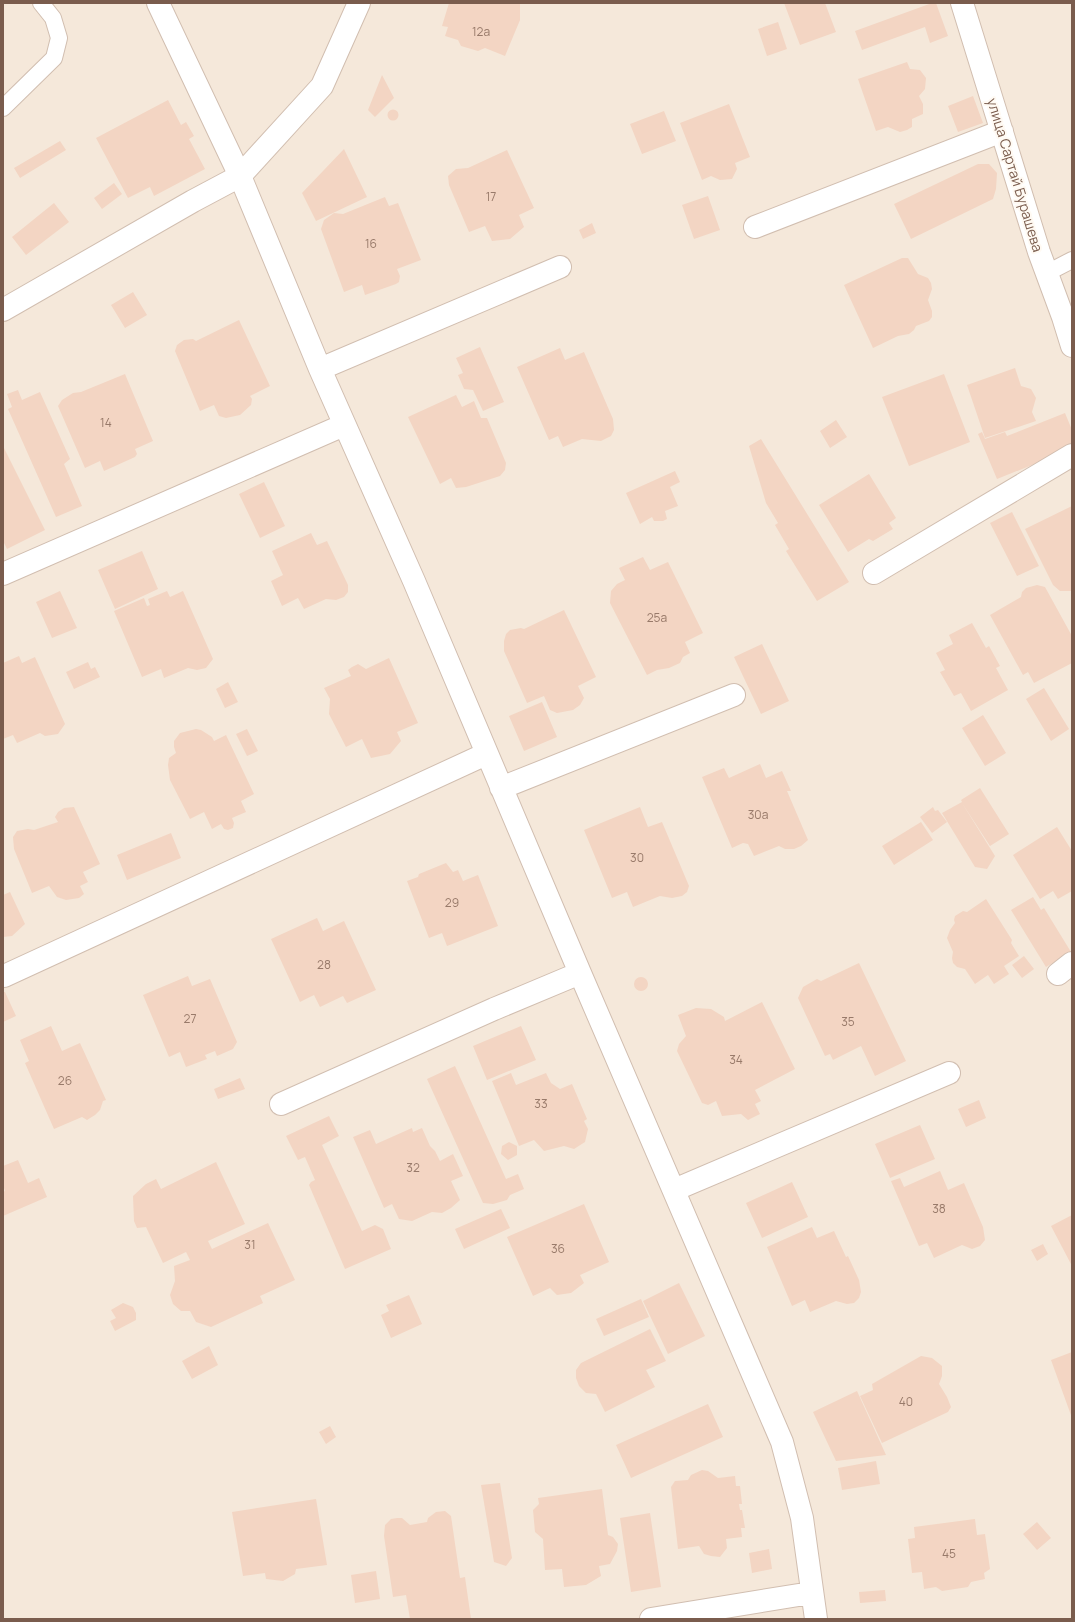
<svg xmlns="http://www.w3.org/2000/svg" width="1075" height="1622" font-family="Manrope,sans-serif">
<rect width="100%" height="100%" fill="#fdf6ec"/>
<path fill="#f5e8da" d="M 3,3 L 1072,3 L 1072,1619 L 3,1619 Z"/>
<path fill="#f3d5c3" d="M 449,3 L 520,3 L 520,20 L 505,56 L 485,48 L 478,51 L 461,46 L 458,40 L 445,36 L 448,27 L 442,26 Z
M 784,3 L 825,3 L 836,32 L 800,45 Z
M 932,3 L 936,3 L 948,36 L 930,43 L 925,27 L 862,50 L 855,31 Z
M 778,22 L 787,49 L 767,56 L 758,29 Z
M 907,62 L 910,69 L 920,70 L 926,78 L 925,89 L 919,96 L 923,104 L 923,114 L 912,119 L 912,127 L 907,130 L 900,132 L 888,127 L 876,131 L 858,79 Z
M 382,75 L 394,98 L 375,117 L 368,110 Z
M 973,96 L 983,123 L 958,132 L 948,106 Z
M 168,100 L 181,125 L 186,122 L 194,136 L 189,139 L 205,169 L 154,196 L 150,187 L 128,198 L 96,138 Z
M 729,104 L 750,157 L 735,163 L 737,169 L 732,179 L 720,180 L 711,176 L 702,180 L 680,123 Z
M387.5 115a5.5 5.5 0 1 1 11 0a5.5 5.5 0 1 1-11 0Z
M 664,111 L 676,141 L 642,154 L 630,124 Z
M 60,141 L 66,150 L 20,178 L 14,168 Z
M 344,149 L 367,197 L 316,221 L 302,193 Z
M 507,150 L 534,208 L 519,215 L 524,227 L 510,239 L 492,241 L 485,226 L 469,232 L 449,185 L 448,176 L 456,169 L 468,168 Z
M 978,164 L 989,164 L 997,173 L 996,189 L 993,199 L 911,239 L 894,204 Z
M 114,183 L 122,194 L 102,209 L 94,198 Z
M 708,196 L 720,230 L 694,239 L 682,205 Z
M 385,197 L 389,206 L 398,203 L 421,260 L 397,269 L 400,276 L 399,282 L 396,284 L 365,295 L 362,285 L 344,292 L 321,229 L 324,220 L 334,213 L 343,214 Z
M 54,203 L 69,222 L 26,255 L 12,237 Z
M 592,223 L 596,233 L 583,239 L 579,230 Z
M 902,258 L 908,258 L 918,274 L 928,278 L 931,283 L 932,289 L 928,300 L 932,311 L 932,317 L 929,321 L 916,326 L 914,330 L 909,334 L 898,336 L 873,348 L 844,285 Z
M 133,292 L 147,315 L 125,328 L 111,305 Z
M 239,320 L 270,386 L 250,396 L 252,399 L 251,405 L 240,415 L 226,418 L 219,416 L 214,405 L 200,411 L 175,351 L 177,345 L 184,340 L 193,339 L 196,341 Z
M 480,347 L 504,402 L 483,411 L 473,390 L 464,389 L 458,375 L 463,373 L 456,358 Z
M 560,348 L 565,360 L 584,352 L 613,419 L 614,430 L 611,436 L 601,441 L 582,439 L 563,447 L 558,436 L 549,440 L 517,367 Z
M 1015,368 L 1021,386 L 1031,389 L 1036,398 L 1032,412 L 1036,421 L 985,438 L 967,385 Z
M 125,374 L 153,441 L 135,449 L 137,454 L 135,457 L 104,471 L 100,461 L 85,468 L 58,406 L 62,400 L 73,393 L 81,392 Z
M 944,374 L 970,442 L 909,466 L 882,397 Z
M 18,390 L 22,400 L 40,392 L 70,459 L 64,464 L 82,506 L 56,517 L 8,409 L 12,407 L 7,394 Z
M 456,395 L 462,407 L 474,401 L 481,418 L 487,418 L 506,463 L 505,470 L 500,476 L 466,487 L 456,488 L 451,478 L 440,484 L 408,417 Z
M 1065,413 L 1072,430 L 1072,449 L 997,479 L 978,434 L 982,432 L 985,439 L 1005,432 L 1007,436 Z
M 836,420 L 847,437 L 830,448 L 820,431 Z
M 761,439 L 849,582 L 817,601 L 786,551 L 789,549 L 775,525 L 778,523 L 766,503 L 749,446 Z
M 3,446 L 45,530 L 7,549 L 3,541 Z
M 675,471 L 680,482 L 670,487 L 678,506 L 665,511 L 667,519 L 663,521 L 654,521 L 652,517 L 640,524 L 626,493 Z
M 869,474 L 896,518 L 889,523 L 893,529 L 873,541 L 869,539 L 848,552 L 819,505 Z
M 264,482 L 285,526 L 260,538 L 239,494 Z
M 1072,506 L 1072,591 L 1060,591 L 1053,585 L 1025,529 Z
M 1012,512 L 1039,566 L 1017,576 L 990,523 Z
M 311,533 L 317,545 L 327,541 L 348,585 L 348,592 L 344,597 L 336,600 L 326,599 L 304,609 L 298,598 L 282,606 L 271,581 L 283,575 L 272,551 Z
M 142,551 L 158,589 L 115,609 L 98,570 Z
M 643,557 L 650,570 L 668,562 L 703,633 L 685,642 L 690,653 L 683,657 L 680,663 L 669,668 L 657,670 L 647,675 L 610,603 L 611,591 L 617,584 L 625,580 L 619,568 Z
M 1037,585 L 1045,587 L 1072,636 L 1072,663 L 1034,683 L 1028,672 L 1023,675 L 990,615 L 1021,597 L 1022,592 L 1026,588 Z
M 60,591 L 77,628 L 52,638 L 36,602 Z
M 167,591 L 170,597 L 183,591 L 213,659 L 206,668 L 197,670 L 188,668 L 164,678 L 161,669 L 142,677 L 114,611 L 144,598 L 147,606 L 150,605 L 148,599 Z
M 564,610 L 596,677 L 578,686 L 584,698 L 580,705 L 573,710 L 557,713 L 550,710 L 544,696 L 527,703 L 504,651 L 504,641 L 506,634 L 510,630 L 521,628 L 524,629 Z
M 972,623 L 986,648 L 989,646 L 1000,666 L 996,668 L 1008,690 L 971,711 L 961,693 L 954,696 L 940,672 L 945,670 L 936,653 L 953,644 L 949,635 Z
M 762,644 L 789,701 L 761,714 L 734,657 Z
M 19,656 L 22,663 L 35,657 L 65,724 L 58,734 L 45,736 L 40,733 L 17,743 L 13,735 L 3,739 L 3,663 Z
M 389,658 L 418,723 L 397,732 L 401,741 L 390,754 L 371,758 L 362,739 L 346,747 L 329,714 L 330,699 L 324,688 L 351,676 L 348,670 L 352,667 L 358,664 L 366,669 Z
M 88,662 L 91,669 L 95,667 L 100,677 L 74,689 L 66,672 Z
M 228,682 L 238,702 L 225,708 L 216,689 Z
M 1044,688 L 1069,729 L 1051,741 L 1026,699 Z
M 542,702 L 557,737 L 524,751 L 509,716 Z
M 983,715 L 1006,753 L 985,766 L 962,728 Z
M 196,729 L 201,730 L 212,737 L 214,741 L 226,735 L 254,794 L 241,801 L 246,812 L 232,818 L 234,823 L 233,828 L 228,830 L 224,829 L 221,824 L 212,829 L 204,812 L 190,819 L 170,780 L 168,765 L 169,758 L 176,753 L 174,747 L 174,741 L 180,733 Z
M 247,729 L 258,751 L 247,756 L 236,734 Z
M 760,764 L 766,778 L 782,771 L 791,791 L 787,791 L 808,840 L 801,846 L 794,849 L 785,849 L 779,846 L 754,856 L 748,844 L 743,843 L 732,848 L 702,777 L 724,768 L 729,778 Z
M 980,788 L 1009,834 L 990,846 L 962,803 L 995,856 L 987,869 L 975,867 L 942,813 L 962,802 L 961,800 Z
M 74,807 L 100,864 L 83,872 L 88,882 L 80,886 L 84,894 L 79,898 L 66,900 L 57,897 L 49,886 L 32,893 L 14,849 L 13,837 L 17,831 L 28,829 L 34,830 L 58,822 L 55,817 L 58,812 L 64,808 Z
M 640,807 L 648,827 L 662,822 L 689,886 L 687,892 L 682,896 L 672,898 L 660,896 L 633,907 L 627,892 L 612,898 L 584,830 Z
M 933,807 L 935,811 L 938,810 L 947,822 L 932,833 L 920,817 Z
M 921,822 L 933,840 L 894,865 L 882,846 Z
M 1057,827 L 1072,851 L 1072,891 L 1058,899 L 1053,891 L 1040,899 L 1013,855 Z
M 171,833 L 181,858 L 127,880 L 117,855 Z
M 446,863 L 453,872 L 458,870 L 463,881 L 478,875 L 498,926 L 447,946 L 442,933 L 429,938 L 407,881 L 418,877 L 419,874 Z
M 10,892 L 25,924 L 12,936 L 3,937 L 3,895 Z
M 1033,897 L 1041,910 L 1044,908 L 1071,952 L 1046,967 L 1011,910 Z
M 986,899 L 1012,940 L 1011,943 L 1019,956 L 1004,966 L 1009,974 L 994,984 L 988,975 L 975,984 L 965,969 L 957,967 L 953,963 L 952,958 L 953,952 L 947,938 L 950,930 L 955,923 L 954,920 L 955,916 L 963,911 L 967,912 Z
M 317,918 L 323,931 L 344,921 L 376,990 L 347,1003 L 343,996 L 320,1007 L 314,995 L 300,1002 L 271,939 Z
M 1024,956 L 1034,969 L 1022,978 L 1012,965 Z
M 859,963 L 906,1061 L 875,1076 L 861,1046 L 833,1060 L 830,1054 L 825,1056 L 798,998 L 803,987 L 817,979 L 821,981 Z
M 188,976 L 192,986 L 210,979 L 237,1042 L 233,1049 L 217,1056 L 215,1051 L 205,1055 L 207,1059 L 186,1067 L 180,1052 L 169,1057 L 143,995 Z
M634 984a7 7 0 1 1 14 0a7 7 0 1 1-14 0Z
M 3,992 L 5,992 L 16,1016 L 3,1022 Z
M 762,1002 L 795,1069 L 755,1090 L 761,1101 L 755,1104 L 760,1114 L 748,1120 L 741,1114 L 722,1116 L 716,1101 L 708,1105 L 702,1103 L 677,1051 L 679,1044 L 686,1036 L 678,1015 L 696,1008 L 711,1009 L 724,1017 L 725,1021 Z
M 51,1026 L 62,1051 L 80,1043 L 106,1100 L 103,1101 L 100,1110 L 95,1115 L 87,1120 L 82,1117 L 54,1129 L 25,1063 L 29,1061 L 20,1040 Z
M 521,1026 L 536,1060 L 487,1080 L 473,1046 Z
M 455,1066 L 506,1179 L 518,1174 L 524,1189 L 510,1195 L 507,1200 L 493,1204 L 483,1203 L 427,1079 Z
M 511,1073 L 516,1085 L 546,1073 L 551,1083 L 560,1089 L 572,1084 L 587,1119 L 584,1121 L 588,1129 L 585,1142 L 574,1149 L 564,1146 L 544,1151 L 534,1140 L 519,1146 L 492,1081 Z
M 240,1078 L 245,1089 L 218,1099 L 214,1089 Z
M 979,1100 L 986,1118 L 966,1127 L 958,1109 Z
M 329,1116 L 339,1136 L 322,1145 L 362,1231 L 375,1225 L 383,1229 L 391,1249 L 345,1269 L 309,1185 L 311,1182 L 315,1180 L 305,1157 L 298,1160 L 286,1136 Z
M 920,1125 L 935,1159 L 890,1178 L 875,1144 Z
M 412,1128 L 413,1132 L 422,1128 L 430,1146 L 435,1151 L 440,1161 L 453,1154 L 463,1176 L 451,1181 L 460,1200 L 451,1208 L 442,1213 L 432,1212 L 412,1221 L 399,1219 L 392,1204 L 384,1208 L 353,1137 L 370,1130 L 376,1144 Z
M 509,1142 L 517,1146 L 517,1155 L 508,1160 L 501,1154 L 502,1146 Z
M 18,1160 L 28,1183 L 39,1178 L 47,1197 L 3,1216 L 3,1192 L 5,1191 L 3,1185 L 3,1166 Z
M 216,1162 L 245,1224 L 208,1241 L 212,1249 L 268,1223 L 295,1280 L 260,1296 L 263,1303 L 211,1327 L 196,1322 L 190,1311 L 181,1311 L 173,1304 L 170,1295 L 175,1281 L 174,1266 L 190,1260 L 186,1252 L 163,1263 L 146,1227 L 137,1228 L 134,1221 L 133,1196 L 146,1184 L 156,1179 L 161,1189 Z
M 940,1171 L 948,1190 L 964,1183 L 983,1227 L 985,1240 L 980,1246 L 972,1249 L 962,1245 L 934,1258 L 927,1243 L 919,1246 L 891,1181 L 900,1178 L 904,1187 Z
M 792,1182 L 808,1217 L 762,1238 L 746,1203 Z
M 584,1204 L 609,1262 L 580,1275 L 584,1283 L 571,1293 L 557,1295 L 550,1288 L 533,1296 L 507,1237 Z
M 501,1209 L 510,1228 L 464,1249 L 455,1229 Z
M 1072,1215 L 1072,1266 L 1051,1226 Z
M 812,1227 L 817,1238 L 834,1231 L 846,1257 L 848,1256 L 859,1280 L 861,1292 L 859,1298 L 854,1303 L 847,1304 L 836,1301 L 810,1312 L 805,1300 L 792,1306 L 767,1247 Z
M 1043,1244 L 1048,1254 L 1037,1261 L 1031,1250 Z
M 679,1283 L 705,1336 L 668,1354 L 643,1301 Z
M 409,1295 L 422,1324 L 391,1338 L 381,1315 L 389,1311 L 386,1305 Z
M 641,1299 L 649,1317 L 604,1336 L 596,1319 Z
M 123,1303 L 133,1307 L 136,1313 L 136,1320 L 115,1331 L 110,1321 L 116,1318 L 111,1310 Z
M 650,1329 L 666,1361 L 646,1370 L 655,1387 L 605,1412 L 596,1394 L 586,1393 L 579,1386 L 576,1378 L 576,1370 L 581,1363 Z
M 209,1346 L 218,1365 L 192,1379 L 182,1361 Z
M 1072,1352 L 1072,1418 L 1051,1360 Z
M 921,1356 L 932,1358 L 942,1366 L 942,1376 L 939,1384 L 947,1397 L 951,1407 L 948,1412 L 882,1443 L 860,1396 L 873,1390 L 872,1384 Z
M 857,1391 L 886,1455 L 836,1461 L 813,1412 Z
M 708,1404 L 723,1437 L 631,1478 L 616,1445 Z
M 330,1426 L 336,1437 L 326,1444 L 319,1432 Z
M 876,1461 L 880,1484 L 842,1490 L 838,1468 Z
M 702,1470 L 708,1471 L 718,1478 L 735,1476 L 736,1486 L 740,1486 L 742,1504 L 739,1504 L 740,1510 L 742,1510 L 745,1528 L 741,1528 L 742,1537 L 726,1539 L 727,1548 L 720,1557 L 711,1556 L 704,1554 L 699,1546 L 678,1549 L 671,1487 L 675,1481 L 688,1480 L 691,1475 Z
M 500,1483 L 512,1558 L 506,1566 L 494,1562 L 481,1485 Z
M 602,1489 L 608,1535 L 613,1537 L 618,1544 L 617,1551 L 610,1564 L 599,1566 L 601,1576 L 586,1585 L 564,1587 L 562,1569 L 545,1570 L 543,1539 L 535,1532 L 533,1510 L 539,1504 L 538,1498 Z
M 316,1499 L 327,1565 L 296,1569 L 295,1574 L 283,1581 L 266,1579 L 265,1573 L 243,1576 L 232,1512 Z
M 445,1511 L 451,1516 L 460,1578 L 465,1577 L 471,1619 L 410,1619 L 406,1595 L 393,1597 L 384,1536 L 385,1525 L 391,1519 L 397,1518 L 402,1518 L 410,1525 L 427,1522 L 428,1518 L 436,1512 Z
M 650,1513 L 661,1587 L 631,1592 L 620,1518 Z
M 975,1519 L 977,1535 L 985,1534 L 990,1569 L 984,1573 L 985,1579 L 971,1582 L 968,1587 L 942,1591 L 936,1587 L 924,1589 L 922,1572 L 912,1573 L 908,1539 L 915,1538 L 914,1527 Z
M 1037,1522 L 1051,1538 L 1037,1550 L 1023,1534 Z
M 769,1549 L 772,1569 L 752,1573 L 749,1553 Z
M 376,1571 L 380,1599 L 355,1603 L 351,1575 Z
M 885,1590 L 886,1601 L 860,1603 L 859,1592 Z"/>
<g fill="none" stroke-linecap="round" stroke-linejoin="round">
<defs>
<path id="service" d="M 3,108 L 54,58 L 59,38 L 53,18 L 41,3
M 1047,273 L 1072,260"/>
<path id="minor" d="M 158,3 L 240,176 L 320,369 L 414,581 L 580,973 L 782,1442 L 802,1518 L 816,1619
M 962,3 L 1039,252 L 1063,317 L 1072,346
M 755,227 L 1002,131
M 3,310 L 193,201 L 240,176 L 322,86 L 359,3
M 320,369 L 560,267
M 874,573 L 1072,455
M 3,574 L 344,425
M 501,788 L 734,695
M 1058,974 L 1072,963
M 4,976 L 486,754
M 281,1104 L 494,1009 L 580,973
M 674,1190 L 949,1073
M 651,1619 L 811,1593"/>
</defs>
<use href="#service" stroke="#d1beb0" stroke-width="18"/>
<use href="#minor" stroke="#d1beb0" stroke-width="24"/>
<use href="#service" stroke="#fff" stroke-width="16"/>
<use href="#minor" stroke="#fff" stroke-width="22"/>
</g>
<g text-anchor="middle" stroke-width="4" stroke-linejoin="round" paint-order="stroke">
<g font-size="12" fill="#987a6a">
<text x="481" y="36">12а</text>
<text x="491" y="201">17</text>
<text x="371" y="248">16</text>
<text x="106" y="427">14</text>
<text x="657" y="622">25а</text>
<text x="758" y="819">30а</text>
<text x="637" y="862">30</text>
<text x="452" y="907">29</text>
<text x="324" y="969">28</text>
<text x="190" y="1023">27</text>
<text x="848" y="1026">35</text>
<text x="736" y="1064">34</text>
<text x="65" y="1085">26</text>
<text x="541" y="1108">33</text>
<text x="413" y="1172">32</text>
<text x="939" y="1213">38</text>
<text x="250" y="1249">31</text>
<text x="558" y="1253">36</text>
<text x="906" y="1406">40</text>
<text x="949" y="1558">45</text>
</g>
<g font-size="14" fill="#7a5c4d" stroke="#fffaf3">
<text transform="translate(1015 175) rotate(73)" y="5">улица Сартай Бурашева</text>
</g>
</g>
<rect width="1075" height="1622" fill="none" stroke="#7a5c4d" stroke-width="8"/>
</svg>
